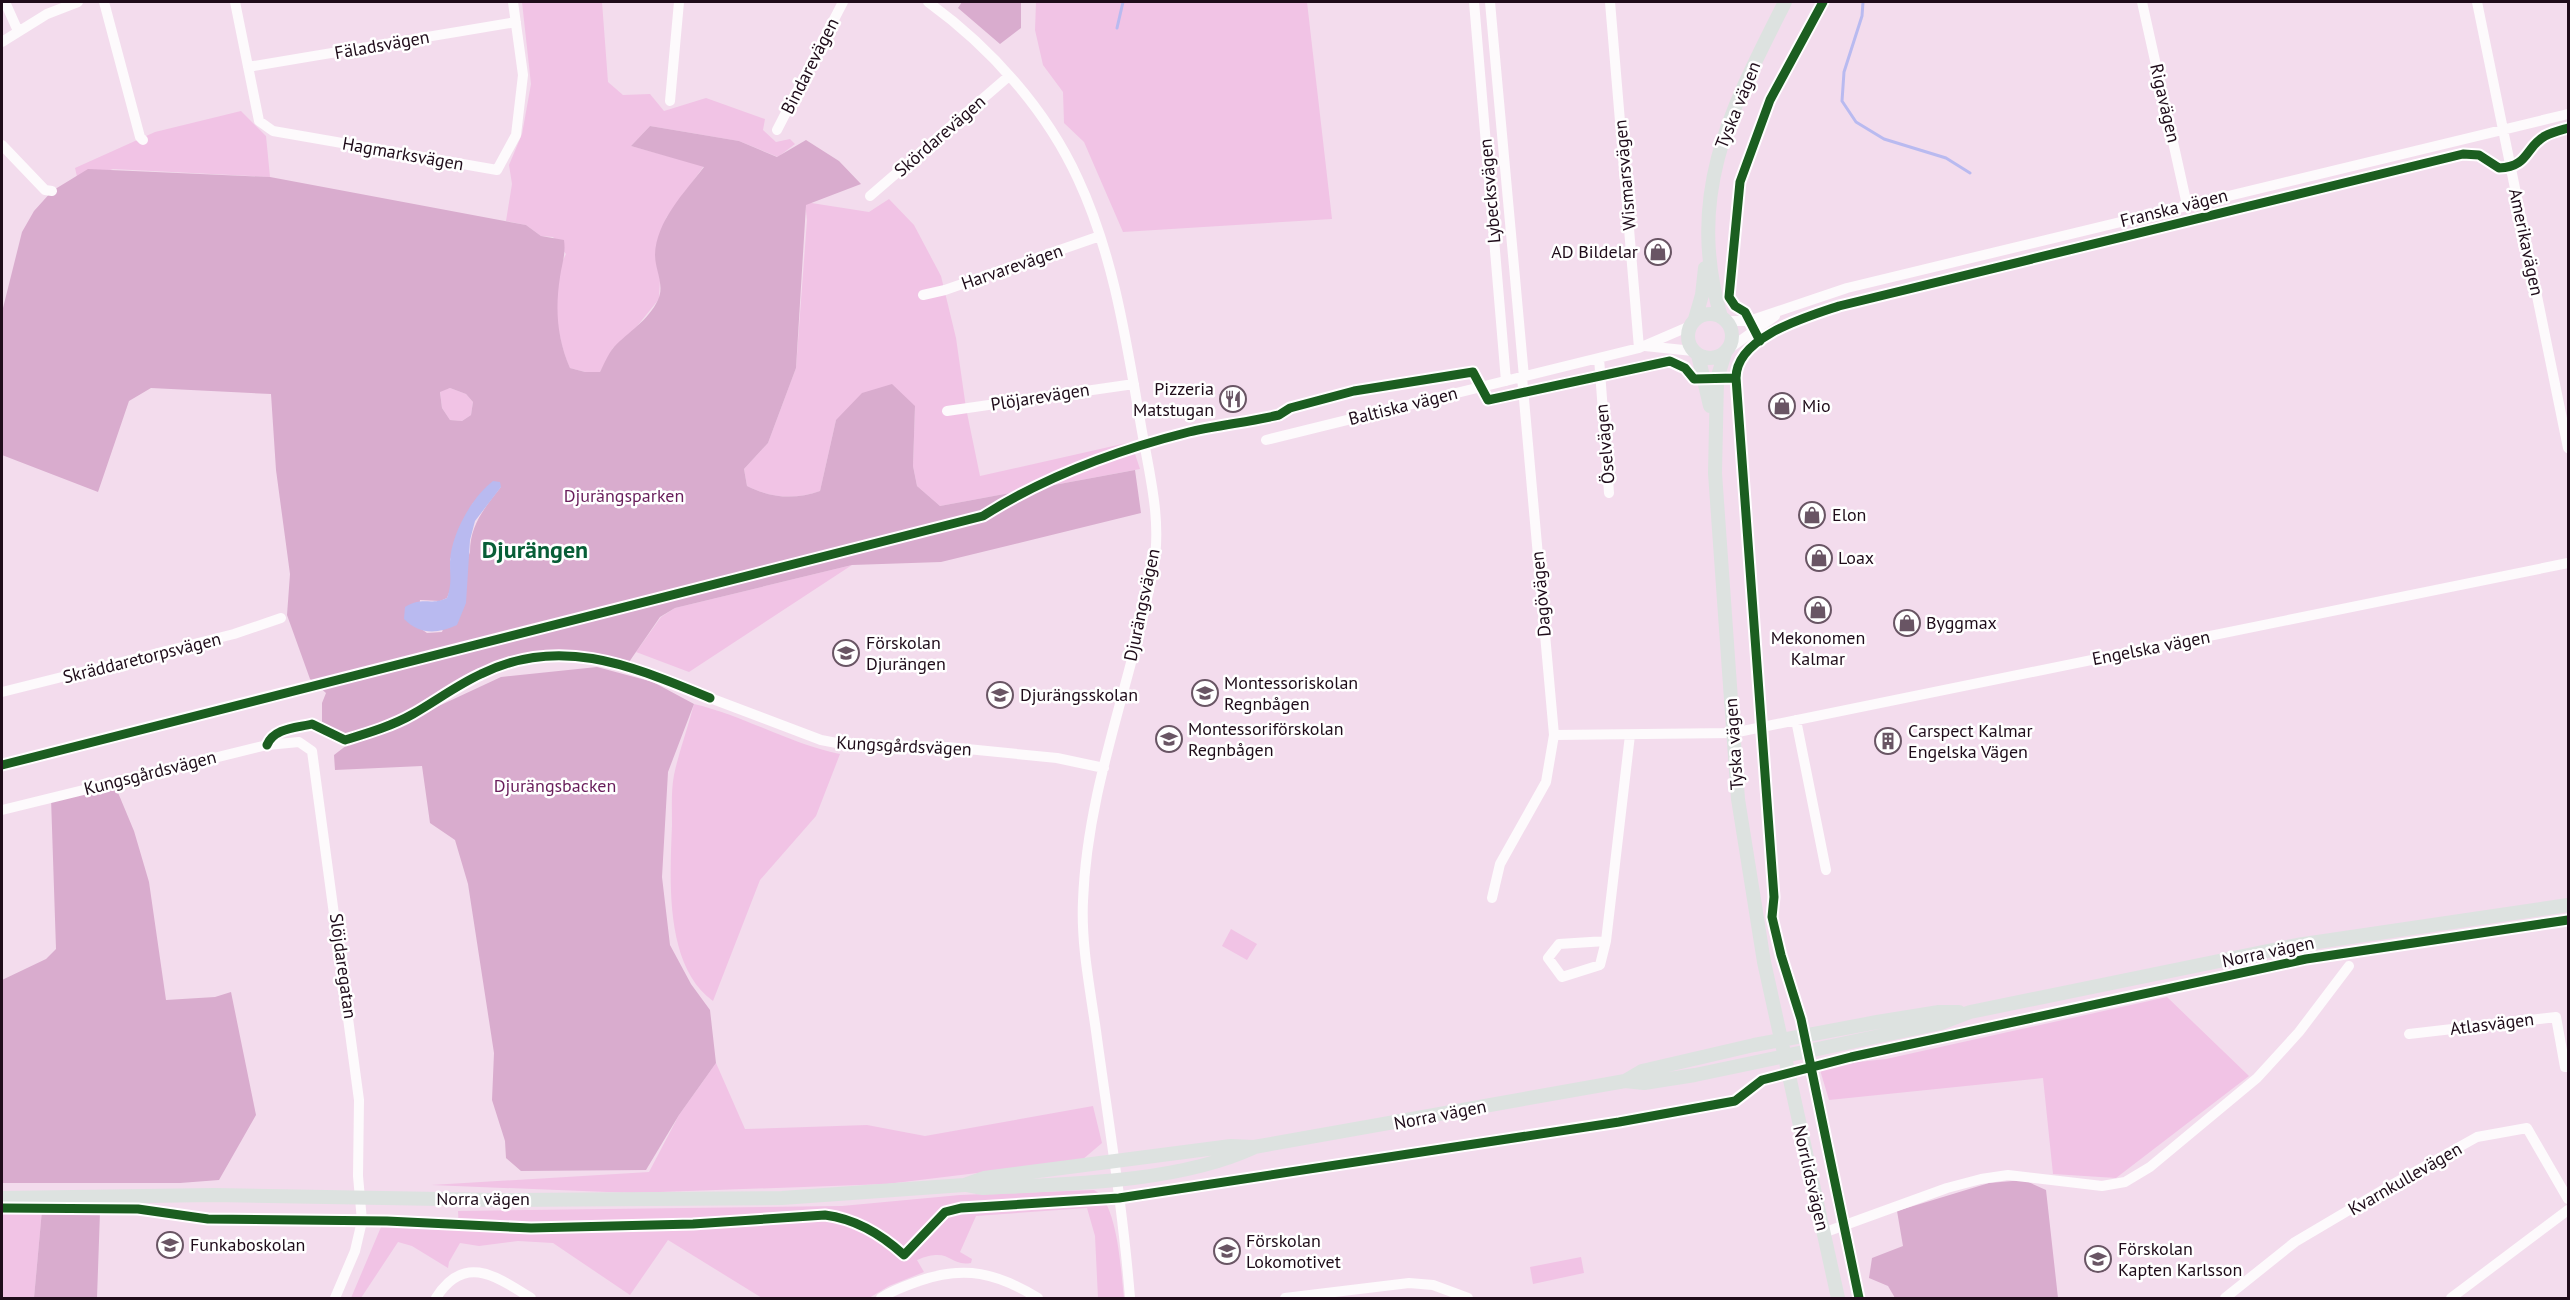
<svg xmlns="http://www.w3.org/2000/svg" width="2570" height="1300" font-family="'PT Sans',sans-serif">
<rect width="100%" height="100%" fill="#f3dced"/>
<path fill="#f1c3e5" d="M 522,2 L 602,2 L 608,82 L 623,95 L 650,94 L 664,111 L 706,98 L 765,119 L 763,130 L 776,142 L 790,139 L 795,144 L 778,157 L 739,141 L 650,126 L 631,146 L 704,166 L 666,218 L 655,256 L 660,280 L 659,299 L 630,335 L 613,348 L 600,372 L 585,372 L 570,368 C 556,337 549,285 566,254 L 553,237 L 541,236 L 526,225 L 506,221 L 512,184 L 509,165 L 522,134 L 531,84 Z
M 1036,2 L 1307,2 L 1332,219 L 1123,232 L 1084,142 L 1064,123 L 1063,92 L 1043,65 L 1035,30 Z
M 241,111 L 266,136 L 270,177 L 113,169 L 78,181 L 75,168 L 155,132 Z
M 889,199 L 914,225 L 941,276 L 956,338 L 966,408 L 980,476 L 1131,442 L 1140,469 L 940,506 L 917,486 L 913,466 L 915,406 L 836,420 L 820,491 C 795,500 771,498 747,486 L 744,469 L 768,443 L 796,368 L 807,220 L 805,202 L 869,212 Z
M 450,388 L 466,394 L 473,402 L 471,415 L 462,421 L 450,420 L 442,408 L 440,391 Z
M 852,565 L 689,672 L 636,652 L 661,617 L 675,608 Z
M 694,704 C 745,716 790,744 840,754 L 816,816 L 760,880 L 713,1001 C 664,966 670,879 672,825 C 672,809 671,791 674,775 C 679,751 688,728 694,704 Z
M 1231,929 L 1257,944 L 1247,960 L 1222,946 Z
M 2167,997 L 2249,1076 L 2116,1178 L 2053,1174 L 2043,1078 L 1829,1100 L 1820,1070 L 1849,1063 L 1886,1059 Z
M 716,1063 L 745,1129 L 867,1125 L 925,1136 L 1093,1106 L 1102,1143 L 1082,1160 L 887,1184 L 633,1193 L 431,1185 L 649,1172 L 679,1115 Z
M 1094,1190 C 1118,1202 1121,1273 1124,1298 L 1098,1298 L 1095,1236 L 1087,1208 L 976,1216 L 960,1252 L 972,1259 L 971,1263 C 948,1267 952,1246 917,1260 L 924,1272 L 889,1286 L 869,1298 L 762,1298 L 668,1240 L 630,1295 L 553,1243 L 518,1241 L 479,1246 L 460,1243 L 449,1262 L 448,1268 L 412,1246 L 398,1242 L 361,1298 L 351,1298 L 381,1227 L 392,1224 L 459,1230 L 458,1211 L 842,1206 L 960,1195 Z
M 2,1210 L 42,1210 L 34,1298 L 2,1298 Z
M 1581,1257 L 1584,1273 L 1533,1284 L 1530,1267 Z"/>
<path fill="#d9acce" fill-rule="evenodd" d="M 962,2 L 1021,2 L 1021,28 L 1000,44 L 958,8 Z
M 650,126 L 739,141 L 777,157 L 806,140 L 839,161 L 861,184 L 806,205 L 796,368 L 768,443 L 744,469 L 747,486 C 771,498 795,500 820,491 L 836,420 L 862,393 L 892,384 L 915,406 L 913,466 L 917,486 L 940,506 L 1135,470 L 1141,513 L 941,562 L 852,565 L 675,608 L 660,617 L 627,665 C 606,660 581,653 559,654 C 508,657 455,683 414,713 L 415,717 L 501,677 L 597,667 L 653,682 L 694,704 L 668,772 L 662,877 L 670,945 L 691,984 L 710,1010 L 716,1063 L 679,1115 L 646,1170 L 521,1171 L 506,1158 L 505,1141 L 492,1100 L 494,1053 L 468,884 L 455,840 L 430,823 L 422,766 L 335,770 L 334,755 L 347,745 L 350,737 L 322,722 L 322,703 L 326,693 L 310,679 L 287,615 L 290,574 L 276,470 L 271,394 L 151,388 L 129,401 L 98,492 L 2,455 L 2,312 L 22,232 L 34,211 L 52,191 L 88,169 L 270,177 L 526,225 L 541,236 L 564,240 C 566,254 562,263 560,277 C 555,309 557,338 570,368 L 585,372 L 600,372 C 604,364 608,354 614,347 C 628,332 648,321 658,300 C 665,285 655,270 655,255 C 656,221 685,192 704,167 L 631,146 ZM 450,388 L 466,394 L 473,402 L 471,415 L 462,421 L 450,420 L 442,408 L 440,392 ZM 501,487 C 485,507 470,525 470,552 L 442,632 L 427,633 L 417,626 L 420,600 L 440,601 L 447,598 L 452,585 L 450,560 L 465,518 L 473,503 Z
M 114,783 L 134,831 L 149,882 L 166,1000 L 215,997 L 231,992 L 256,1115 L 219,1180 L 180,1183 L 2,1183 L 2,980 L 46,959 L 56,949 L 51,798 Z
M 2024,1180 L 2046,1190 L 2058,1298 L 1895,1298 L 1888,1286 L 1869,1278 L 1872,1258 L 1903,1246 L 1897,1211 L 1989,1183 Z
M 42,1210 L 100,1212 L 97,1298 L 34,1298 Z"/>
<path fill="#b9baf0" d="M 493,481 L 500,482 L 501,487 L 475,521 L 470,540 L 466,603 L 457,625 C 437,634 420,635 404,619 L 405,607 C 423,596 430,606 447,598 C 452,584 450,576 450,562 C 451,534 472,497 493,481 Z"/>
<g fill="none" stroke-linecap="round" stroke-linejoin="round">
<path stroke="#b9baf0" stroke-width="3" d="M 1863,2 L 1862,16 L 1844,72 L 1842,101 L 1856,122 L 1884,139 L 1946,158 L 1970,173
M 1117,28 L 1123,2"/>
<path stroke="#fdfafc" stroke-width="10" d="M 5,2 L 18,31
M 104,2 L 140,137 L 143,140
M 235,2 L 259,121 L 273,131 L 497,170 L 516,135 L 523,75 L 513,2
M 928,2 C 990,47 1046,109 1078,179 C 1113,254 1126,339 1140,420 C 1148,469 1163,520 1153,570 C 1132,681 1087,788 1083,901 C 1081,945 1090,988 1096,1031 C 1108,1120 1123,1209 1130,1298
M 1474,2 L 1506,381
M 1490,2 L 1524,377
M 1610,2 L 1639,348
M 2142,2 L 2187,205
M 2477,2 L 2568,448
M 2,42 L 47,14 L 78,2
M 248,67 L 516,22
M 670,101 L 679,2
M 777,130 L 843,2
M 2,145 L 45,190 L 52,191
M 870,196 L 1009,76
M 923,295 L 945,290 L 1100,236
M 1726,321 L 1749,321 L 1847,288 L 2568,114
M 1645,346 L 1693,351
M 1730,348 L 1775,316
M 1599,358 L 1609,493
M 947,411 L 1134,384
M 1266,440 L 1639,348 L 1690,326
M 2,692 L 234,634 L 281,618
M 710,698 L 821,740 L 847,745 L 947,747 L 1057,758 L 1104,768
M 1796,720 L 1826,870
M 1554,735 L 1733,733 L 2568,563
M 2,810 L 267,745 L 299,742 L 312,751 L 359,1100 L 358,1176 L 362,1221 L 355,1251 L 335,1298
M 1492,898 L 1500,864 L 1546,782 L 1554,735 L 1522,377
M 1606,941 L 1600,965 L 1562,977 L 1548,958 L 1559,944 L 1606,941 L 1630,735
M 2409,1034 L 2556,1017 L 2565,1067 L 2568,1067
M 1823,1233 L 1947,1188 L 1981,1179 L 2008,1175 L 2102,1186 L 2125,1182 L 2150,1167 L 2257,1078 L 2299,1032 L 2349,966
M 436,1298 C 464,1253 496,1276 531,1298
M 881,1298 C 893,1290 905,1286 919,1281 C 965,1265 997,1273 1038,1298
M 1285,1298 L 1409,1283 L 1433,1285 L 1468,1298
M 2225,1298 L 2295,1242 L 2393,1184 L 2477,1137 L 2527,1128 L 2568,1199
M 2451,1298 L 2568,1210"/>
<path stroke="#dde2e0" stroke-width="14" d="M1688 336a22 22 0 1 1 44 0a22 22 0 1 1-44 0Z
M 1721,317 C 1685,193 1731,109 1785,2
M 1695,319 L 1702,295 L 1705,268
M 1725,353 L 1717,379 L 1715,473 L 1738,799 L 1764,962 L 1838,1298
M 1698,355 L 1710,406
M 1625,1081 L 1642,1071 L 1754,1045 L 1877,1022 L 1939,1012 L 1959,1012
M 967,1185 L 983,1188 C 1066,1184 1177,1183 1253,1148
M 2,1198 L 214,1195 L 498,1200 L 782,1198 L 964,1185 L 984,1178 L 1231,1146 L 1254,1147 L 1625,1081 L 1644,1083 L 1695,1075 L 1941,1023 L 1970,1012 L 2297,945 L 2568,905"/>
<defs>
<path id="cycleway" d="M 1760,341 L 1745,312 L 1735,306 L 1729,297 L 1740,182 L 1770,100 L 1823,2
M 267,745 C 274,728 296,728 312,724 L 345,740 C 368,733 392,726 413,714 C 436,701 457,685 481,674 C 561,634 634,667 710,698
M 2,765 L 983,516 C 1046,476 1117,450 1189,432 C 1219,425 1249,422 1279,415 L 1290,408 L 1354,391 L 1473,372 L 1488,400 L 1670,361 L 1685,368 L 1694,379 L 1736,378
M 2,1208 L 138,1209 L 208,1219 L 387,1221 L 531,1228 L 693,1224 L 825,1215 C 856,1219 881,1234 904,1255 L 945,1212 L 961,1208 L 1119,1198 L 1619,1122 L 1735,1101 L 1762,1080 L 1851,1057 L 2306,959 L 2568,920
M 1859,1298 L 1801,1019 L 1781,955 L 1772,917 L 1774,897 L 1736,378 C 1736,337 1806,317 1839,306 L 2463,154 L 2479,155 L 2499,168 C 2529,167 2525,147 2545,136 C 2552,132 2561,130 2568,128"/>
</defs>
<use href="#cycleway" stroke="#fff" stroke-width="13"/>
<use href="#cycleway" stroke="#1b5e20" stroke-width="9"/>
</g>
<defs>
<symbol id="shop-ring" viewBox="-11 -11 22 22"><circle r="9.5" fill="#fff" stroke="#695564" stroke-width="1.5"/><path d="M-5-2.5h2.3a2.7 3.5 0 0 1 5.4 0H5L5.5 6h-11ZM-1.5-2.5h3a1.5 2.3 0 0 0-3 0Z" fill="#695564"/></symbol>
<symbol id="restaurant-ring" viewBox="-11 -11 22 22"><circle r="9.5" fill="#fff" stroke="#695564" stroke-width="1.5"/><path d="M-5-6h1v4h1v-4h1v4h1v-4h1v5L-1.5 .5V6h-2V.5L-5-1ZM5-6V6H3V1.5H1.5Q1.5-4 5-6Z" fill="#695564"/></symbol>
<symbol id="school-ring" viewBox="-11 -11 22 22"><circle r="9.5" fill="#fff" stroke="#695564" stroke-width="1.5"/><path d="M0-5L7-2L0 1L-7-2ZM-4 1L0 2.5L4 1V4Q0 6-4 4Z" fill="#695564"/></symbol>
<symbol id="building-ring" viewBox="-11 -11 22 22"><circle r="9.5" fill="#fff" stroke="#695564" stroke-width="1.5"/><path d="M-4-6H4V6H1V3H-1V6H-4ZM-2.5-4.3h1.7v1.8h-1.7ZM.8-4.3h1.7v1.8H.8ZM-2.5-1h1.7V.8h-1.7ZM.8-1h1.7V.8H.8Z" fill="#695564"/></symbol>
</defs>
<g fill-rule="evenodd">
<use href="#shop-ring" x="1643" y="237" width="30" height="30"/>
<use href="#restaurant-ring" x="1218" y="384" width="30" height="30"/>
<use href="#shop-ring" x="1767" y="391" width="30" height="30"/>
<use href="#shop-ring" x="1797" y="500" width="30" height="30"/>
<use href="#shop-ring" x="1804" y="543" width="30" height="30"/>
<use href="#shop-ring" x="1803" y="595" width="30" height="30"/>
<use href="#shop-ring" x="1892" y="608" width="30" height="30"/>
<use href="#school-ring" x="831" y="638" width="30" height="30"/>
<use href="#school-ring" x="1190" y="678" width="30" height="30"/>
<use href="#school-ring" x="985" y="680" width="30" height="30"/>
<use href="#school-ring" x="1154" y="724" width="30" height="30"/>
<use href="#building-ring" x="1873" y="726" width="30" height="30"/>
<use href="#school-ring" x="155" y="1230" width="30" height="30"/>
<use href="#school-ring" x="1212" y="1236" width="30" height="30"/>
<use href="#school-ring" x="2083" y="1244" width="30" height="30"/>
</g>
<g text-anchor="middle" stroke-width="5" stroke-linejoin="round" paint-order="stroke">
<g font-size="18" fill="#1f0c1a" stroke="#fff">
<text transform="translate(382 45) rotate(-10)" y="6">Fäladsvägen</text>
<text transform="translate(810 66) rotate(-63)" y="6">Bindarevägen</text>
<text transform="translate(2165 103) rotate(77)" y="6">Rigavägen</text>
<text transform="translate(1738 105) rotate(-68)" y="6">Tyska vägen</text>
<text transform="translate(940 136) rotate(-41)" y="6">Skördarevägen</text>
<text transform="translate(403 154) rotate(10)" y="6">Hagmarksvägen</text>
<text transform="translate(1625 175) rotate(-95)" y="6">Wismarsvägen</text>
<text transform="translate(1490 191) rotate(-95)" y="6">Lybecksvägen</text>
<text transform="translate(2174 208) rotate(-14)" y="6">Franska vägen</text>
<text transform="translate(2526 242) rotate(78)" y="6">Amerikavägen</text>
<text transform="translate(1012 267) rotate(-19)" y="6">Harvarevägen</text>
<text transform="translate(1040 397) rotate(-9)" y="6">Plöjarevägen</text>
<text transform="translate(1403 406) rotate(-14)" y="6">Baltiska vägen</text>
<text transform="translate(1605 444) rotate(-95)" y="6">Öselvägen</text>
<text transform="translate(1541 594) rotate(-95)" y="6">Dagövägen</text>
<text transform="translate(1142 605) rotate(-78)" y="6">Djurängsvägen</text>
<text transform="translate(2151 648) rotate(-11)" y="6">Engelska vägen</text>
<text transform="translate(142 658) rotate(-14)" y="6">Skräddaretorpsvägen</text>
<text transform="translate(1734 744) rotate(-94)" y="6">Tyska vägen</text>
<text transform="translate(904 746) rotate(3)" y="6">Kungsgårdsvägen</text>
<text transform="translate(150 773) rotate(-14)" y="6">Kungsgårdsvägen</text>
<text transform="translate(2268 952) rotate(-12)" y="6">Norra vägen</text>
<text transform="translate(343 966) rotate(82)" y="6">Slöjdaregatan</text>
<text transform="translate(2492 1024) rotate(-7)" y="6">Atlasvägen</text>
<text transform="translate(1440 1115) rotate(-11)" y="6">Norra vägen</text>
<text transform="translate(1811 1178) rotate(77)" y="6">Norrlidsvägen</text>
<text transform="translate(2405 1179) rotate(-30)" y="6">Kvarnkullevägen</text>
<text x="483" y="1205">Norra vägen</text>
</g>
<g font-size="18" fill="#1f0c1a" stroke="#fff" text-anchor="start">
<text x="1638" y="258" text-anchor="end">AD Bildelar</text>
<text x="1214" y="395" text-anchor="end">Pizzeria<tspan x="1214" dy="21">Matstugan</tspan></text>
<text x="1802" y="412">Mio</text>
<text x="1832" y="521">Elon</text>
<text x="1838" y="564">Loax</text>
<text x="1926" y="629">Byggmax</text>
<text x="1818" y="644" text-anchor="middle">Mekonomen<tspan x="1818" dy="21">Kalmar</tspan></text>
<text x="866" y="649">Förskolan<tspan x="866" dy="21">Djurängen</tspan></text>
<text x="1224" y="689">Montessoriskolan<tspan x="1224" dy="21">Regnbågen</tspan></text>
<text x="1020" y="701">Djurängsskolan</text>
<text x="1188" y="735">Montessoriförskolan<tspan x="1188" dy="21">Regnbågen</tspan></text>
<text x="1908" y="737">Carspect Kalmar<tspan x="1908" dy="21">Engelska Vägen</tspan></text>
<text x="1246" y="1247">Förskolan<tspan x="1246" dy="21">Lokomotivet</tspan></text>
<text x="190" y="1251">Funkaboskolan</text>
<text x="2118" y="1255">Förskolan<tspan x="2118" dy="21">Kapten Karlsson</tspan></text>
</g>
<g font-size="18" fill="#681d5b" stroke="#fff">
<text x="624" y="502">Djurängsparken</text>
<text x="555" y="792">Djurängsbacken</text>
</g>
<g font-size="24" font-weight="bold" fill="#085e37" stroke="#fff">
<text x="535" y="558">Djurängen</text>
</g>
</g>
<rect width="2570" height="1300" fill="none" stroke="#1f0c1a" stroke-width="6"/>
</svg>
